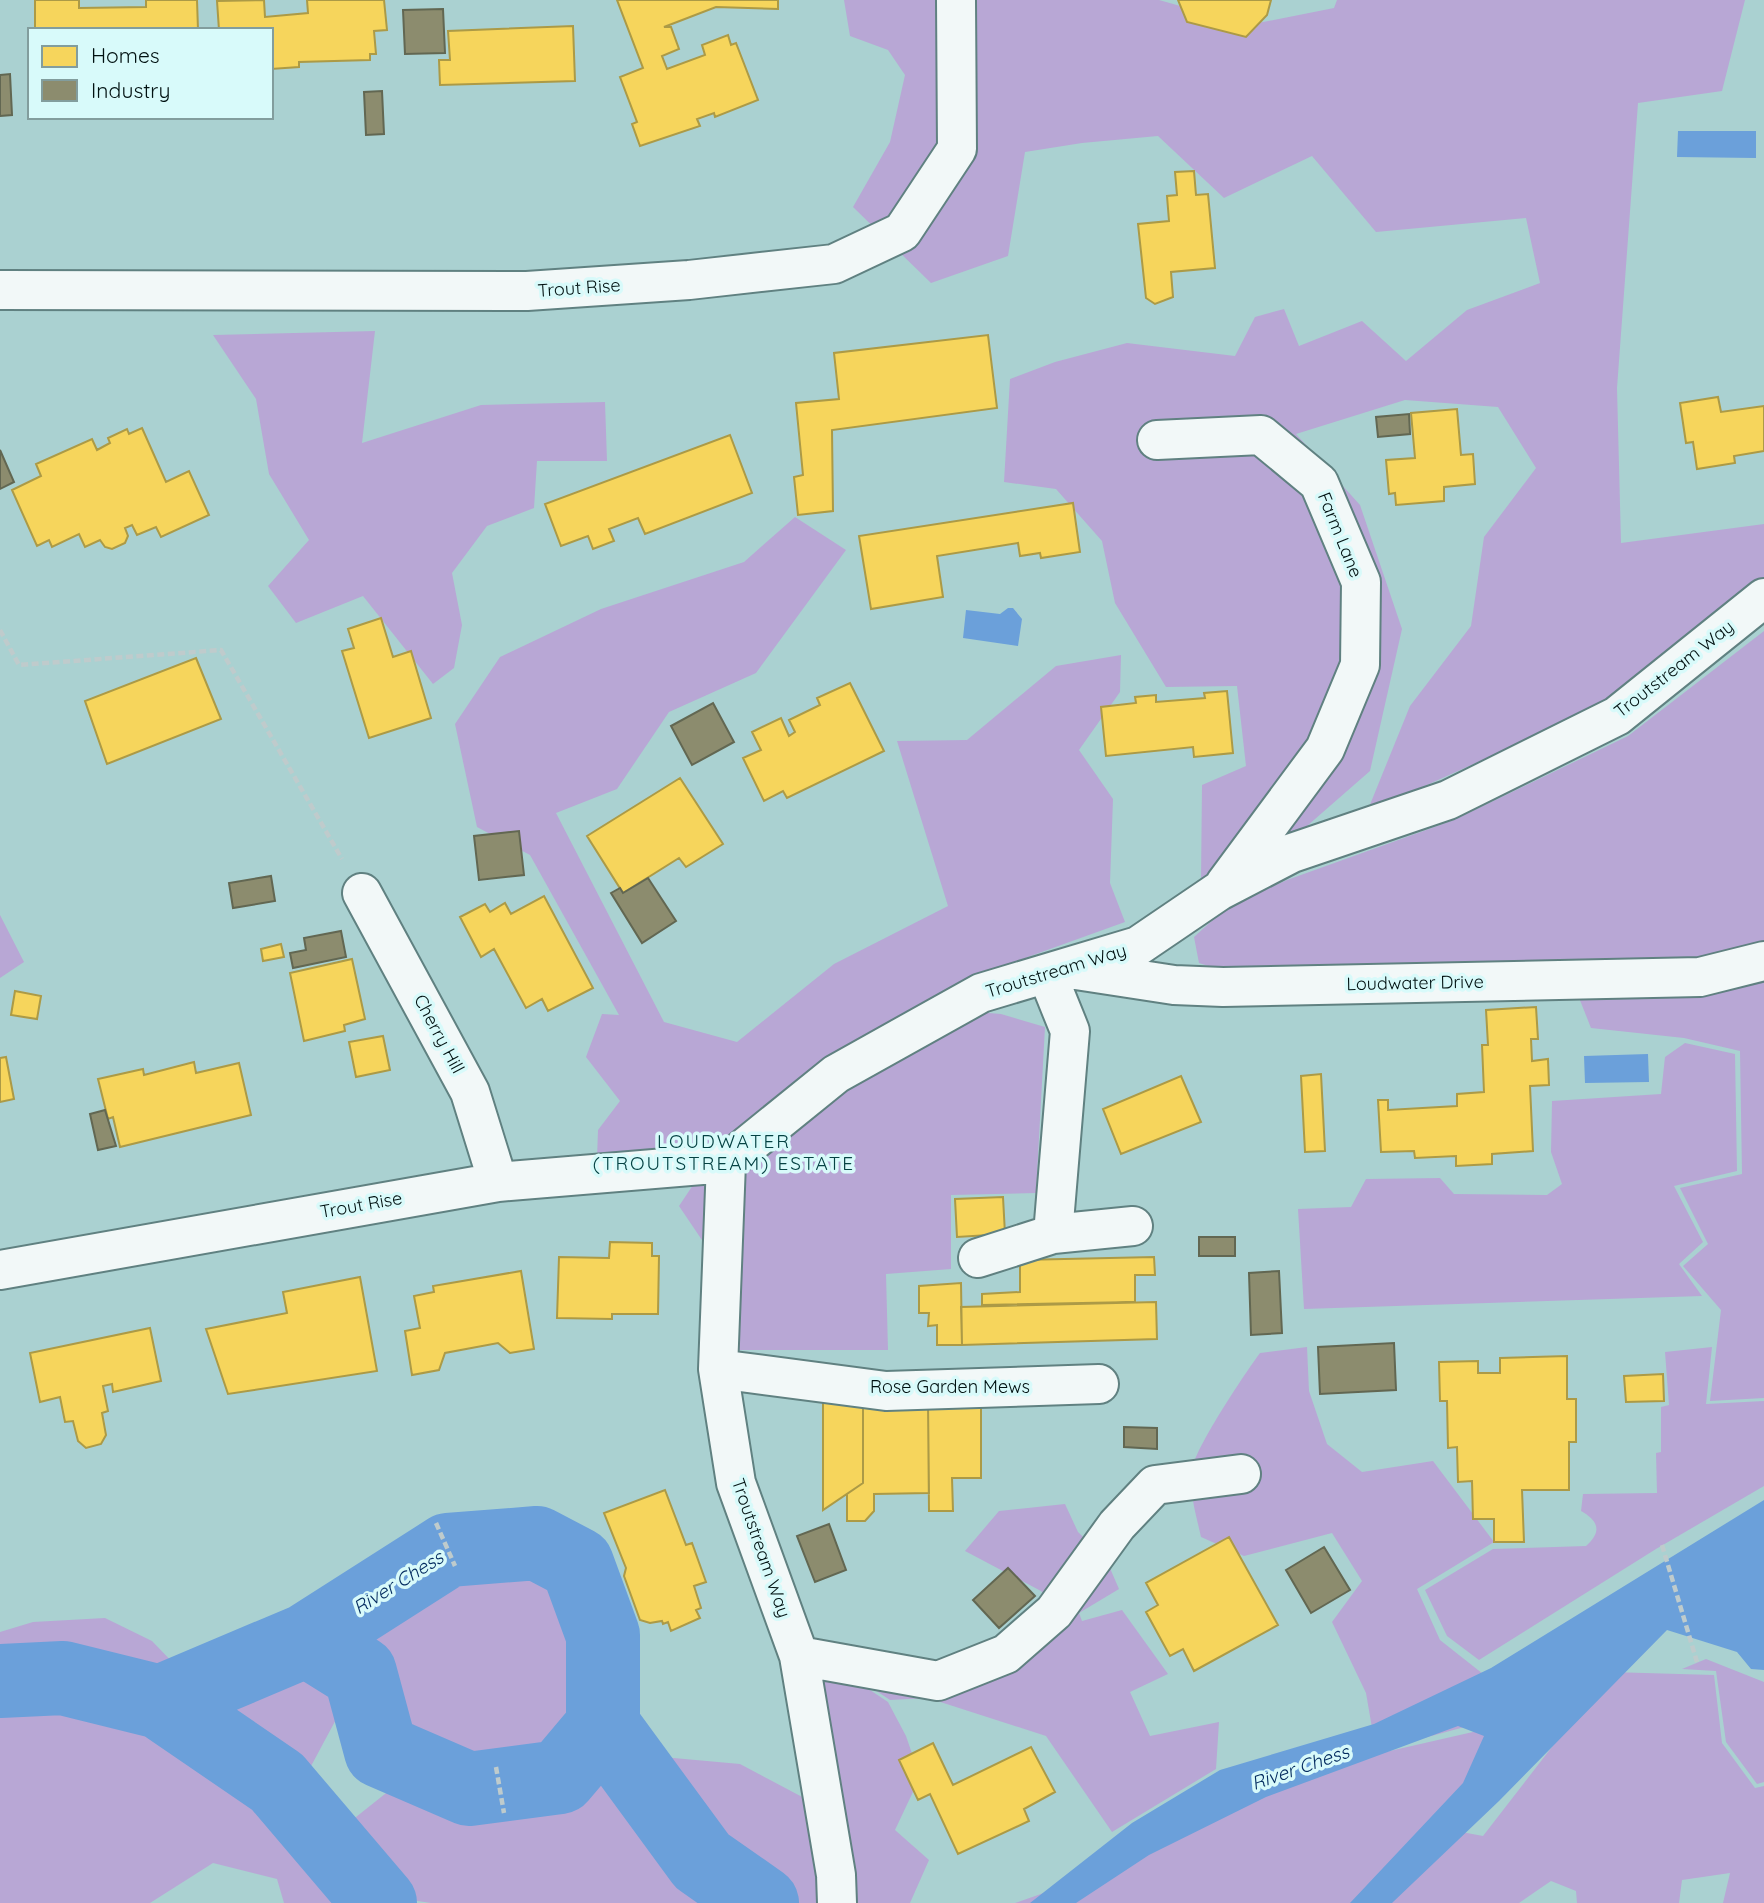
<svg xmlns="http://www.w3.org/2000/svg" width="1764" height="1903" font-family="Quicksand,sans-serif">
<rect width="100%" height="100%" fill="#aad1d1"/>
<path fill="#b8a7d5" d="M 844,0 L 1159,0 L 1248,25 L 1334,8 L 1337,0 L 1745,0 L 1722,91 L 1638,103 L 1617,388 L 1621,543 L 1764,524 L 1764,581 L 1609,703 L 1367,812 L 1410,706 L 1471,626 L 1484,537 L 1536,468 L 1498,407 L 1405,400 L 1296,434 L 1360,505 L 1402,629 L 1370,771 L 1291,840 L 1201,880 L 1202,785 L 1246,766 L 1237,686 L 1166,687 L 1115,603 L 1102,541 L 1056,489 L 1004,482 L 1010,379 L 1055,362 L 1127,343 L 1235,356 L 1255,317 L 1284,309 L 1299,346 L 1362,321 L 1406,361 L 1467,310 L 1540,283 L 1526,218 L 1376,232 L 1312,156 L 1224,198 L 1158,136 L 1082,143 L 1025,152 L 1008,256 L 931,283 L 853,207 L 890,142 L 905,75 L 888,50 L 850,36 Z
M 375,331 L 362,443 L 481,405 L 605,402 L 607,461 L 537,461 L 534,508 L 487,526 L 452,573 L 462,625 L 454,668 L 433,684 L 363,596 L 296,623 L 268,586 L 309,540 L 269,474 L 256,399 L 213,335 Z
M 795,517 L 846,550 L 756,673 L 669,712 L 617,789 L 556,813 L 664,1022 L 737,1042 L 834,964 L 948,906 L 897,741 L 967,740 L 1056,666 L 1121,655 L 1120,692 L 1079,750 L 1113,799 L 1110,883 L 1125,922 L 981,974 L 977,1012 L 1001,1014 L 1045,1027 L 1036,1193 L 951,1195 L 951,1269 L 886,1274 L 888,1350 L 738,1350 L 735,1289 L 679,1206 L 719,1146 L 597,1159 L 598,1130 L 620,1101 L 586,1057 L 602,1014 L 619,1015 L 530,855 L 477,827 L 455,724 L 500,657 L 601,609 L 744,562 Z
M 1764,631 L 1764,947 L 1697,962 L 1224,971 L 1199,963 L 1194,937 L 1227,907 L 1287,880 L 1454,820 L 1628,736 Z
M 0,915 L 24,962 L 0,978 Z
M 1764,972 L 1764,1398 L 1710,1401 L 1721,1310 L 1683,1266 L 1708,1244 L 1680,1188 L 1742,1174 L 1740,1051 L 1684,1038 L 1591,1028 L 1574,985 Z
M 1685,1043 L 1735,1054 L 1737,1171 L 1674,1186 L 1703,1242 L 1679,1264 L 1702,1296 L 1304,1309 L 1298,1209 L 1351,1207 L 1366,1179 L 1440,1178 L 1454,1194 L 1547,1195 L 1562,1184 L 1551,1152 L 1552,1101 L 1661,1094 L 1665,1057 Z
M 1307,1347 L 1309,1391 L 1327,1444 L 1362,1472 L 1433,1461 L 1494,1542 L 1417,1589 L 1440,1640 L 1497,1685 L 1483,1722 L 1376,1751 L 1366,1693 L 1332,1622 L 1362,1581 L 1332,1533 L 1244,1556 L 1201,1537 C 1196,1514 1188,1490 1193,1466 C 1198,1444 1245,1373 1260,1353 Z
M 1712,1347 L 1706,1404 L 1764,1401 L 1764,1486 L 1656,1549 L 1479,1660 L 1447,1636 L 1425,1590 L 1493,1549 L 1586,1546 C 1602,1532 1599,1521 1581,1511 L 1583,1494 L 1657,1493 L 1656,1453 L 1661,1452 L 1661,1407 L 1669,1405 L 1665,1352 Z
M 1065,1504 L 1078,1532 L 1106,1559 L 1119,1589 L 1079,1613 L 1082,1621 L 1122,1610 L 1168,1674 L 1130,1692 L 1150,1736 L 1219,1722 L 1216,1769 L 1112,1832 L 1046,1736 L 928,1698 L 890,1700 L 848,1672 L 940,1688 L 1052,1602 L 1041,1591 L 965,1551 L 999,1511 Z
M 530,1562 L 561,1575 L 590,1643 L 587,1717 L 547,1767 L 471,1773 L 412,1750 L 391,1720 L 373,1657 L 348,1633 L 402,1590 L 476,1566 Z
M 105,1618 L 152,1641 L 208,1699 L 303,1659 L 340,1712 L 310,1768 L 351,1821 L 405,1778 L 480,1812 L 573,1794 L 607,1752 L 740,1764 L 806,1799 L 822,1903 L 431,1903 L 411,1900 L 409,1903 L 284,1903 L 277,1879 L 213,1863 L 150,1903 L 0,1903 L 0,1632 L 33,1622 Z
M 1706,1659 L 1764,1682 L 1764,1782 L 1757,1784 L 1726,1742 L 1716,1671 L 1682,1669 Z
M 1610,1672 L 1714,1675 L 1722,1743 L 1755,1788 L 1764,1786 L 1764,1903 L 1723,1903 L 1730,1873 L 1682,1880 L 1679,1903 L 1577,1903 L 1576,1891 L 1551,1881 L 1519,1903 L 1015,1903 L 1120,1866 L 1333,1764 L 1499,1726 L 1440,1828 L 1483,1836 Z
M 846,1674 L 888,1702 L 906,1736 L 920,1777 L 895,1830 L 929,1860 L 910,1903 L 825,1903 L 816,1677 Z"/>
<path fill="#6ba0da" d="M 1678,131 L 1756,131 L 1756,158 L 1677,157 Z
M 1008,608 L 1013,608 L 1022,619 L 1018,646 L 963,638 L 966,610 L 1000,614 Z
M 1648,1054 L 1649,1082 L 1585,1083 L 1584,1056 Z
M 1764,1500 L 1764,1670 L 1751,1669 L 1737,1652 L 1667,1630 L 1499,1801 L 1392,1903 L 1350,1903 L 1463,1783 L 1484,1736 L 1458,1726 L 1266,1797 L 1149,1855 L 1076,1903 L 1030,1903 L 1132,1823 L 1220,1770 L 1374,1724 L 1491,1668 Z"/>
<path fill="#f6d55c" stroke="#ac9a46" stroke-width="2" d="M 35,0 L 79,0 L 79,8 L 146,7 L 146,0 L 197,0 L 198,30 L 35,30 Z
M 264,0 L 265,17 L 308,13 L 307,0 L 384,0 L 387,30 L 374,31 L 376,54 L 370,54 L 370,60 L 299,62 L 299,67 L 271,69 L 271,30 L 219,30 L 217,1 Z
M 617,0 L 778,0 L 778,9 L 716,7 L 664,27 L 671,27 L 679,49 L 662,56 L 667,69 L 705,55 L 702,45 L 728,35 L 731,45 L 736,43 L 758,100 L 715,117 L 714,113 L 697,119 L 700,126 L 640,146 L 632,124 L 637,122 L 620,77 L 643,68 Z
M 1178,0 L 1271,0 L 1267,15 L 1246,37 L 1187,22 Z
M 573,26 L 575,81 L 440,85 L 439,60 L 450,60 L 448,31 Z
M 1194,171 L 1196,195 L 1208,194 L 1215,268 L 1171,272 L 1173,297 L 1155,304 L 1146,298 L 1138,224 L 1169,221 L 1167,196 L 1177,195 L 1175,172 Z
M 988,335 L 997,408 L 832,430 L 833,511 L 798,515 L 794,477 L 803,475 L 796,403 L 839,399 L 834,353 Z
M 1718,397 L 1721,412 L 1764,406 L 1764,451 L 1734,456 L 1735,463 L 1697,469 L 1693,442 L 1686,443 L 1680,403 Z
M 1457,409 L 1461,455 L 1473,454 L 1475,484 L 1444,487 L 1444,501 L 1396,505 L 1395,493 L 1389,494 L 1386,460 L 1415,458 L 1411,413 Z
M 142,428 L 166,482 L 189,471 L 209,515 L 161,537 L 156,527 L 137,535 L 132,525 L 125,528 L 128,536 L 125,543 L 112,549 L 105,547 L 100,540 L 85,547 L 79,534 L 52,547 L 49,540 L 37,546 L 12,490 L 41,476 L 36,464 L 92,439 L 97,450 L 110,443 L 108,438 L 127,429 L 129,434 Z
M 730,435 L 752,493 L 645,534 L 638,518 L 609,529 L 614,541 L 593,549 L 588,536 L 561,546 L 545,504 Z
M 1073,503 L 1080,552 L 1041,558 L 1040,553 L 1020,556 L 1018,543 L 937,556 L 943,597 L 871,609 L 859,536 Z
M 381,618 L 393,657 L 411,651 L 431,718 L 369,738 L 342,651 L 354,648 L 348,629 Z
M 196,658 L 221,719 L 107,764 L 85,701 Z
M 850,683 L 884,751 L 787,798 L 783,791 L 764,801 L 743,758 L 761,750 L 752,732 L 781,718 L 789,736 L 795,732 L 789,720 L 820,705 L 817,698 Z
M 1227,691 L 1233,753 L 1194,757 L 1193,747 L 1106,756 L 1101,707 L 1136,703 L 1135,697 L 1156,695 L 1156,702 L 1205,698 L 1204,693 Z
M 680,778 L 723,844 L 686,867 L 679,858 L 623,893 L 587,836 Z
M 544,896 L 593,988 L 548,1011 L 542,999 L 526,1008 L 494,949 L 481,957 L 460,917 L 485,904 L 490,912 L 505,903 L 511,914 Z
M 281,944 L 284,957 L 263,961 L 261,949 Z
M 352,959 L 365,1019 L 344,1025 L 345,1031 L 304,1041 L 290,973 Z
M 15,991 L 41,996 L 37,1019 L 11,1015 Z
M 1536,1007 L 1538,1039 L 1531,1039 L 1532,1061 L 1548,1059 L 1549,1085 L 1530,1086 L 1533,1151 L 1492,1154 L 1492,1164 L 1456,1166 L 1456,1156 L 1415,1158 L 1414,1151 L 1381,1152 L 1378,1100 L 1388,1100 L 1388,1110 L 1457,1106 L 1457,1094 L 1484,1092 L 1482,1045 L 1488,1045 L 1486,1010 Z
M 383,1036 L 390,1070 L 356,1077 L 349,1042 Z
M 6,1057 L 14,1099 L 0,1102 L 0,1058 Z
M 194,1062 L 196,1073 L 239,1063 L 251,1115 L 120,1147 L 113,1117 L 108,1119 L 98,1079 L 143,1069 L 144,1075 Z
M 1321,1074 L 1325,1151 L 1305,1152 L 1301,1076 Z
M 1181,1076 L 1201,1122 L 1121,1154 L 1103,1109 Z
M 1003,1197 L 1005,1234 L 957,1237 L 955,1199 Z
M 610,1242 L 652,1243 L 652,1256 L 659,1256 L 658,1314 L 612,1314 L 612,1319 L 557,1318 L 559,1257 L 609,1258 Z
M 1154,1257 L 1155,1275 L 1135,1275 L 1135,1302 L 982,1305 L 982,1294 L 1020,1292 L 1020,1260 Z
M 521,1271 L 534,1349 L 510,1353 L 498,1343 L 445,1353 L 439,1370 L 412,1375 L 405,1331 L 420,1328 L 414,1296 L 434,1292 L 433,1286 Z
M 360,1277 L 377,1371 L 228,1394 L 206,1329 L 287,1313 L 283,1292 Z
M 961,1283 L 962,1345 L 937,1345 L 937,1325 L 928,1326 L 929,1313 L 919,1313 L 919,1286 Z
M 1156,1302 L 1157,1339 L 962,1345 L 961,1307 Z
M 150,1328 L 161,1381 L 113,1392 L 112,1384 L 103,1386 L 108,1411 L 102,1413 L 106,1435 L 101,1444 L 86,1448 L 78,1441 L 73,1421 L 65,1422 L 60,1397 L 40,1402 L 30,1353 Z
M 1567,1356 L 1567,1399 L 1576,1399 L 1576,1442 L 1569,1442 L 1569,1490 L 1522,1490 L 1524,1542 L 1494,1542 L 1494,1519 L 1473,1519 L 1472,1481 L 1458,1482 L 1457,1447 L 1448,1448 L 1447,1401 L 1440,1401 L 1439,1362 L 1478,1361 L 1478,1373 L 1500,1373 L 1500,1358 Z
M 1663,1374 L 1664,1401 L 1626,1402 L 1624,1376 Z
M 928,1402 L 929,1493 L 874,1494 L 874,1511 L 865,1521 L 847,1521 L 847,1494 L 863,1483 L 863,1403 Z
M 928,1402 L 981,1402 L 981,1478 L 952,1478 L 953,1511 L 929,1511 Z
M 823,1403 L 863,1403 L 863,1483 L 823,1510 Z
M 665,1490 L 686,1545 L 692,1543 L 706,1582 L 694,1586 L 701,1608 L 696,1610 L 700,1618 L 671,1631 L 668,1622 L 663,1624 L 662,1621 L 650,1623 L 640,1620 L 624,1576 L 626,1568 L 604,1513 Z
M 1229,1537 L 1278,1625 L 1194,1671 L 1183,1649 L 1170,1656 L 1146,1612 L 1158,1605 L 1146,1583 Z
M 933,1743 L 953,1785 L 1031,1747 L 1055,1792 L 1024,1809 L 1029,1821 L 958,1854 L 930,1794 L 918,1800 L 899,1760 Z"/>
<path fill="#8c8c6e" stroke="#626752" stroke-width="2" d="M 443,9 L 445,53 L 405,54 L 403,10 Z
M 10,74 L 12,115 L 0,116 L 0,75 Z
M 382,91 L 384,134 L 366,135 L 364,92 Z
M 1409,414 L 1410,434 L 1378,437 L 1376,417 Z
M 0,450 L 14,482 L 0,489 Z
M 713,703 L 734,742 L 692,765 L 671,726 Z
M 519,831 L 524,875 L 479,880 L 474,836 Z
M 271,876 L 275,901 L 233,908 L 229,883 Z
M 648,878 L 676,921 L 642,943 L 611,893 L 620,888 L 623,893 Z
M 341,931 L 346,957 L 293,968 L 290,953 L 306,950 L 304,938 Z
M 105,1110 L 116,1146 L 98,1150 L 90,1114 Z
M 1199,1237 L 1235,1237 L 1235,1256 L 1199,1256 Z
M 1279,1271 L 1282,1333 L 1251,1335 L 1249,1273 Z
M 1394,1343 L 1396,1390 L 1320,1394 L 1318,1347 Z
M 1124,1427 L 1157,1428 L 1157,1449 L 1124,1447 Z
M 829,1524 L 846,1570 L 815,1582 L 797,1536 Z
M 1324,1547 L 1350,1590 L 1311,1613 L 1286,1570 Z
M 1008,1568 L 1035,1596 L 999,1628 L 973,1600 Z"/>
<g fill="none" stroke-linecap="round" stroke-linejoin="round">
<path stroke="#6ba0da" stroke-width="74" d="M 307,1640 L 360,1673 L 381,1751 L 469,1789 L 560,1777 L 603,1726
M 0,1681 L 63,1678 L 160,1702 L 277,1782 L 380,1903
M 160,1702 L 307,1640 L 448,1550 L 537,1543 L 577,1564 L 603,1635 L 603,1726 L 702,1861 L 762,1903"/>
<defs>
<path id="minor" d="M 0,290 L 527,291 L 689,280 L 834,264 L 902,232 L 957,149 L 956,0
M 1157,440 L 1261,435 L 1319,483 L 1361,582 L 1360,665 L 1325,749 L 1225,884
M 362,893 L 470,1092 L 498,1182
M 1076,970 L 1174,985 L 1223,987 L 1700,977 L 1764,961
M 1047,974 L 1070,1031 L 1053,1234
M 978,1258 L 1053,1234 L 1133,1226
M 0,1270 L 498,1182 L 726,1163
M 718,1369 L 886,1391 L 1099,1384
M 799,1656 L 938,1681 L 1006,1654 L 1054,1612 L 1117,1525 L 1155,1485 L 1241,1474
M 837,1903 L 836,1875 L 799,1656 L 736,1483 L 718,1369 L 726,1163 L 836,1074 L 981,993 L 1138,946 L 1219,891 L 1292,853 L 1448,800 L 1617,716 L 1764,598"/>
</defs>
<use href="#minor" stroke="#608181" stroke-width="42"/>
<path stroke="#bfcbcc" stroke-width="4.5" stroke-dasharray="7 3.5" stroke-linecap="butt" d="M 0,630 L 19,665 L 221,650 L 342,859
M 436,1523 L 455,1566
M 1662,1545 L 1697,1662
M 496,1767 L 504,1813"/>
<use href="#minor" stroke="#f2f8f8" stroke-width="38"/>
</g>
<g text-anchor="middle" stroke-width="7" stroke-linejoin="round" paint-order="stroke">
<g font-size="18" fill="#011" stroke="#d8fafa">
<text transform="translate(579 288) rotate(-4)" y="6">Trout Rise</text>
<text transform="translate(1340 535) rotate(68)" y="6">Farm Lane</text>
<text transform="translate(1674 669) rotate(-38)" y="6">Troutstream Way</text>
<text transform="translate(1056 971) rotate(-17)" y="6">Troutstream Way</text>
<text transform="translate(1415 983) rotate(-1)" y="6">Loudwater Drive</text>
<text transform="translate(439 1034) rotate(62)" y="6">Cherry Hill</text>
<text transform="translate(361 1205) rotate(-10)" y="6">Trout Rise</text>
<text x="950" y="1393">Rose Garden Mews</text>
<text transform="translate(761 1548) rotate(71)" y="6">Troutstream Way</text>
</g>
<g font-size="19" letter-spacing="2" fill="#054243" stroke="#d8fafa">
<text x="724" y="1148">LOUDWATER<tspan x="724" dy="22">(TROUTSTREAM) ESTATE</tspan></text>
</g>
<g font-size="19" font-style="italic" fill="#042c60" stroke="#d8fafa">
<text transform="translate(398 1582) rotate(-32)" y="7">River Chess</text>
<text transform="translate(1300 1767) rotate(-19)" y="7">River Chess</text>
</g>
</g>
<rect x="28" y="28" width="245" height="91" fill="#d8fafa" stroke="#829d9d" stroke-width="2"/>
<rect x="42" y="46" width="35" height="21" fill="#f6d55c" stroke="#829d9d" stroke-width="2"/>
<text x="91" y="63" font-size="21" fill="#001111">Homes</text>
<rect x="42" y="80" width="35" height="21" fill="#8c8c6e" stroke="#829d9d" stroke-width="2"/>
<text x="91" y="98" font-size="21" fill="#001111">Industry</text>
</svg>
